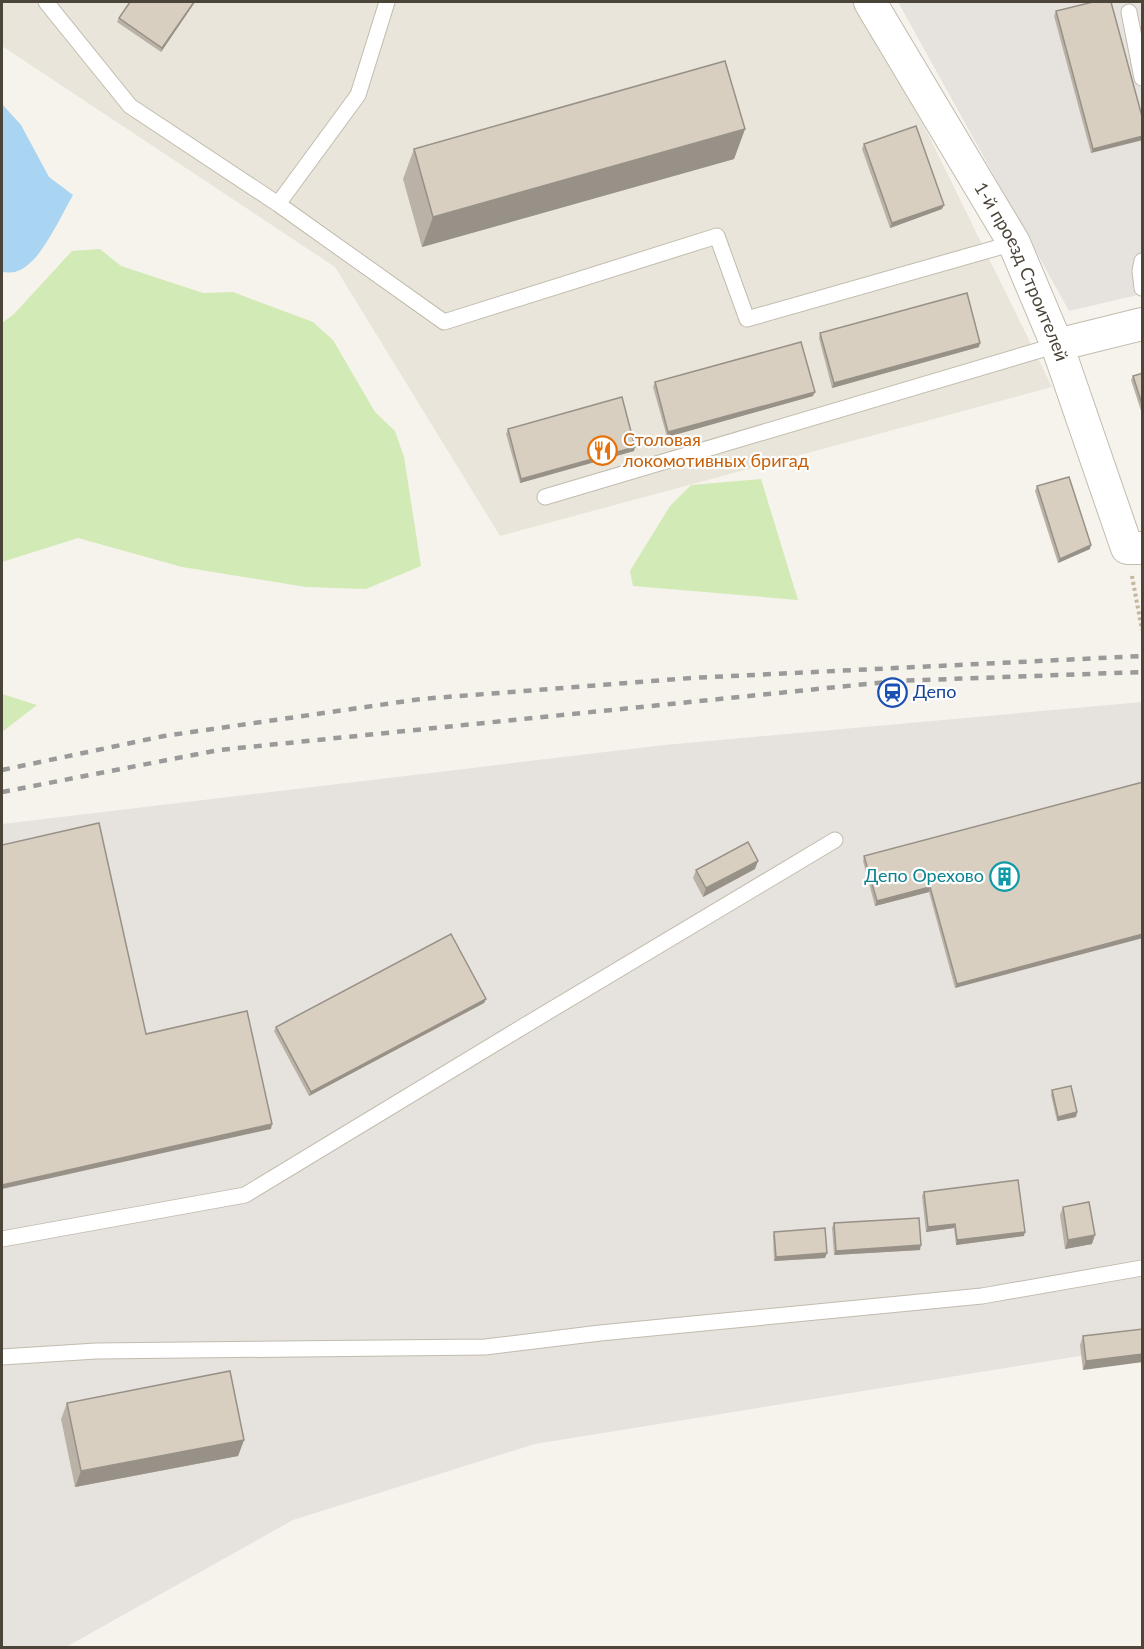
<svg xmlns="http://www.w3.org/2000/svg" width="1144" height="1649" font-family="Lato,sans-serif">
<rect width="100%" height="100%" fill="#f6f3ec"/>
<path fill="#eae5da" d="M 2,2 L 853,2 L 923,124 L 1052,387 L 500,536 L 335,267 L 2,46 Z"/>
<path fill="#e6e2dd" d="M 898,2 L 1142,2 L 1142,294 L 1069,311 Z
M 1142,702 L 1142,1346 L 535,1444 L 293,1520 L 66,1647 L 2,1647 L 2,824 L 664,745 Z"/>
<path fill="#d2eab5" d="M 100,249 L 121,266 L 203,293 L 233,292 L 313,322 L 333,340 L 375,412 L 395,431 L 404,457 L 421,566 L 366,589 L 306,587 L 182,567 L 78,538 L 2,562 L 2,323 L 14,314 L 72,251 Z
M 761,479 L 798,600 L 633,586 L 630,571 L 670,506 L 691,485 Z
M 2,694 L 37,705 L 2,732 Z"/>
<path fill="#a9d4f2" d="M 2,104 L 21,125 L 49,177 L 73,195 C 62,214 43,256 25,267 C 17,273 10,273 2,272 Z"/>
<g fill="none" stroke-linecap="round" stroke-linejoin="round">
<defs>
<path id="lane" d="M 46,2 L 130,106 L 278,204
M 387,2 L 358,95 L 278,204 L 444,322 L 717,236 L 747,319 L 1014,243
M 1129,12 L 1142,78
M 1142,261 L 1140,271 L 1142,288
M 545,497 L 1057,345
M 2,1239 L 245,1195 L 524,1026 L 835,840
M 2,1357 L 96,1351 L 485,1347 L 600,1333 L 982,1296 L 1142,1268"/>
<g id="street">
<path id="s1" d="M 870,2 L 1014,243 L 1057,345 L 1127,548 L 1142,548"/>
<path d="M 1057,345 L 1142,324"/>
</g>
</defs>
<use href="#lane" stroke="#c2bbae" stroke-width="17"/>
<use href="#street" stroke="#c2bbae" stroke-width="34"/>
<path stroke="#c4b79f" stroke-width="4" stroke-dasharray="3 3" stroke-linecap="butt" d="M 1132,576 L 1142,630"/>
<use href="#lane" stroke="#fff" stroke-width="15"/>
<use href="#street" stroke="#fff" stroke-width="32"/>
<path stroke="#9a9a9a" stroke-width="4.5" stroke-dasharray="8 8" stroke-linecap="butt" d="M 2,770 L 164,736 L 421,699 L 691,678 L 1142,656
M 2,792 L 219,750 L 896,681 L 1142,672"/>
</g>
<path fill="#bab2a6" d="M 130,2 L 195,2 L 161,52 L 117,22 L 119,18 Z
M 1056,11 L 1143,120 L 1091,153 L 1054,16 Z
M 745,129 L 734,159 L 422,247 L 403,179 L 414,149 Z
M 864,144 L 942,209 L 890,228 L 862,149 Z
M 820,333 L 979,347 L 832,388 L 819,338 Z
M 1143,373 L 1143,417 L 1131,380 L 1133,376 Z
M 655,382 L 813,396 L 667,437 L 653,387 Z
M 508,429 L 634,451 L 520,483 L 506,434 Z
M 1037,486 L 1090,549 L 1058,563 L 1035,491 Z
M 1143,782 L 955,988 L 929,892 L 875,906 L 863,861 L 864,856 Z
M 755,869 L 703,897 L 693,878 L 696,870 Z
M 486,999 L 484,1003 L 309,1096 L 274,1031 L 276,1027 Z
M 1052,1090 L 1077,1112 L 1076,1117 L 1057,1121 L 1051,1095 Z
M 924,1192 L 1024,1236 L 956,1245 L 954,1228 L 926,1232 L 922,1196 Z
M 1063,1207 L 1092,1244 L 1065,1249 L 1060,1215 Z
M 834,1223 L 920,1250 L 834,1255 L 832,1228 Z
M 774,1232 L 825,1258 L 774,1261 L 773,1236 Z
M 1143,1329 L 1083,1370 L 1080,1345 L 1083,1336 Z
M 67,1403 L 244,1440 L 238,1456 L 75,1487 L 61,1419 Z"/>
<path fill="#979187" d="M 194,2 L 195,2 L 161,52 L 162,48 Z
M 745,129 L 734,159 L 422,247 L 433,217 Z
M 1143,136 L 1143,140 L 1091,153 L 1093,149 Z
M 944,205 L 942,209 L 890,228 L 892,223 Z
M 980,343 L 979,347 L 832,388 L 834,383 Z
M 815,392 L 813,396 L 667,437 L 668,432 Z
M 635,447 L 634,451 L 520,483 L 521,479 Z
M 1091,545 L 1090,549 L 1058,563 L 1060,559 Z
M 758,861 L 755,869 L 703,897 L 706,888 Z
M 930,887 L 929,892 L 875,906 L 877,901 Z
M 1143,934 L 1143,938 L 955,988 L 957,984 Z
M 486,999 L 484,1003 L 309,1096 L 311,1092 Z
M 1077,1112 L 1076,1117 L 1057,1121 L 1058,1117 Z
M 272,1124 L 271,1129 L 2,1189 L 2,1185 Z
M 955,1224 L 954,1228 L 926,1232 L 928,1227 Z
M 1025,1232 L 1024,1236 L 956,1245 L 957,1240 Z
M 1095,1235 L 1092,1244 L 1065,1249 L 1068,1240 Z
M 921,1245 L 920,1250 L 834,1255 L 836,1251 Z
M 827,1253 L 825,1258 L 774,1261 L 776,1257 Z
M 1143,1354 L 1143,1362 L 1083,1370 L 1086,1361 Z
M 244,1440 L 238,1456 L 75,1487 L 81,1471 Z"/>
<path fill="#d8cfc1" stroke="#979187" stroke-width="1.5" d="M 130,2 L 194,2 L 162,48 L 119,18 Z
M 1093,2 L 1111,2 L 1143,120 L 1143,136 L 1093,149 L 1056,11 Z
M 725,61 L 745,129 L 433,217 L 414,149 Z
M 916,126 L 944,205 L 892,223 L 864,144 Z
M 967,293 L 980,343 L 834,383 L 820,333 Z
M 801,342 L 815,392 L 668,432 L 655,382 Z
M 1143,373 L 1143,407 L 1133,376 Z
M 622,397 L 635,447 L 521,479 L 508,429 Z
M 1069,477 L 1091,545 L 1060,559 L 1037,486 Z
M 1143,782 L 1143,934 L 957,984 L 930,887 L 877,901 L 864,856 Z
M 99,823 L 146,1034 L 247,1011 L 272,1124 L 2,1185 L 2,845 Z
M 748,842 L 758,861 L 706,888 L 696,870 Z
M 451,934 L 486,999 L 311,1092 L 276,1027 Z
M 1071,1086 L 1077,1112 L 1058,1117 L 1052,1090 Z
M 1018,1180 L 1025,1232 L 957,1240 L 955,1224 L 928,1227 L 924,1192 Z
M 1089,1202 L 1095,1235 L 1068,1240 L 1063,1207 Z
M 919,1218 L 921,1245 L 836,1251 L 834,1223 Z
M 825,1228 L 827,1253 L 776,1257 L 774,1232 Z
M 1143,1329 L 1143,1354 L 1086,1361 L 1083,1336 Z
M 230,1371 L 244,1440 L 81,1471 L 67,1403 Z"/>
<defs>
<symbol id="restaurant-ring" viewBox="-11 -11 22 22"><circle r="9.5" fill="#fff" stroke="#e8710a" stroke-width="1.5"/><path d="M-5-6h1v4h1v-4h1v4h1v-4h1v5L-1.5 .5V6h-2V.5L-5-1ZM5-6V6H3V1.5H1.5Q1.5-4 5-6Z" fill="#e8710a"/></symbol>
<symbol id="station-ring" viewBox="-11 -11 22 22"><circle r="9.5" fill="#fff" stroke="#1a4fb4" stroke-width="1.5"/><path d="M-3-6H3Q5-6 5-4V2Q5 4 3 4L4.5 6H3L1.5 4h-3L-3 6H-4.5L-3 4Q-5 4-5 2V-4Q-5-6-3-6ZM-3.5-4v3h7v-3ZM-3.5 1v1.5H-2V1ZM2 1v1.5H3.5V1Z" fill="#1a4fb4"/></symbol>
<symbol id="building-ring" viewBox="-11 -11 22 22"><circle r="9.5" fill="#fff" stroke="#0f9aa8" stroke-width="1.5"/><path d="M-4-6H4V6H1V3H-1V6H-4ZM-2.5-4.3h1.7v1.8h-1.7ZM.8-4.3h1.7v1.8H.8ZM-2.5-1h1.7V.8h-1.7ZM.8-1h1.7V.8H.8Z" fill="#0f9aa8"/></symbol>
</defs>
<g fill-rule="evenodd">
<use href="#restaurant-ring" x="586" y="434" width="33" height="33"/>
<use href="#station-ring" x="876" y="676" width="33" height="33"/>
<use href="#building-ring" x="988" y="860" width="33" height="33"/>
</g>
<g text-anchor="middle" stroke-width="4.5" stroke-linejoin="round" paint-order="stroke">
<g font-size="18" fill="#4b4439" stroke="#fff">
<text dy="6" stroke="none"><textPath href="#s1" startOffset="310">1-й проезд Строителей</textPath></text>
</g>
<g font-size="18" fill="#c56008" stroke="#fff" text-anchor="start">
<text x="623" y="446">Столовая<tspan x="623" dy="21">локомотивных бригад</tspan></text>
</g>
<g font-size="18" fill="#164399" stroke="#fff" text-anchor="start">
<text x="913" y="698">Депо</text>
</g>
<g font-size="18" fill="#0d838f" stroke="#fff" text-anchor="end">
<text x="984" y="882">Депо Орехово</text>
</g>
</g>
<rect width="1144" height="1649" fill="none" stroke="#4b4439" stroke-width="6"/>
</svg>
